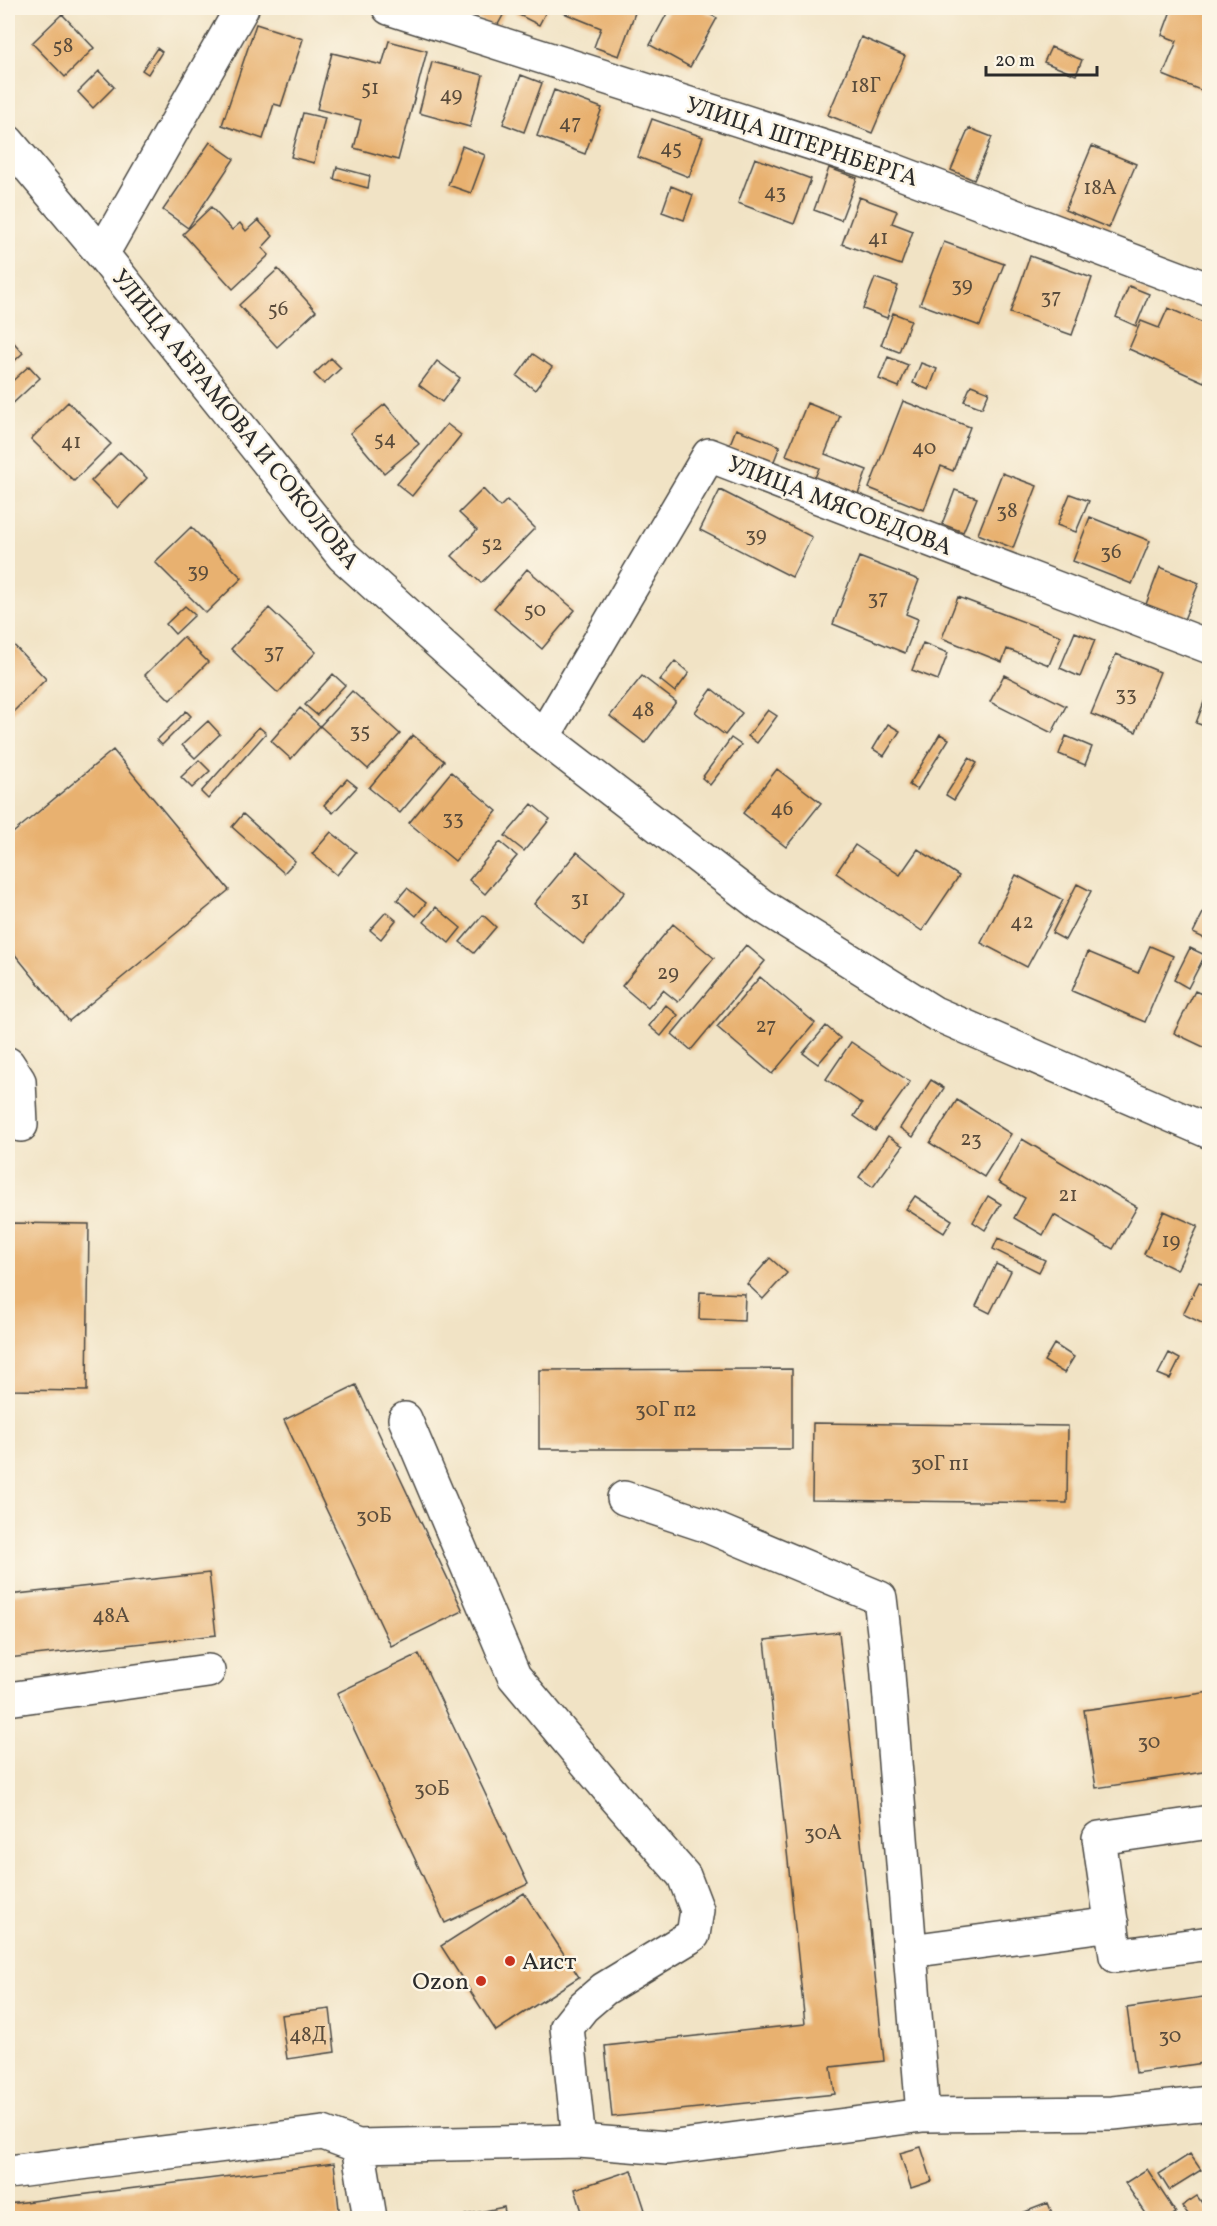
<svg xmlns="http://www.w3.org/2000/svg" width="1217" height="2226" font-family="Vollkorn,serif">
<rect width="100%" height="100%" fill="#fcf5e5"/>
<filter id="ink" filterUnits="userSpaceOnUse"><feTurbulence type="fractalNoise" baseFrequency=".0167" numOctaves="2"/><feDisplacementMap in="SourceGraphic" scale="12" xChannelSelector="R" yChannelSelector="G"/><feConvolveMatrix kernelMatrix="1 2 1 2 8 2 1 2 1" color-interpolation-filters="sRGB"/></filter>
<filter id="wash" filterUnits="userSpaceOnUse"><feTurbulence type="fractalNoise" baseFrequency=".008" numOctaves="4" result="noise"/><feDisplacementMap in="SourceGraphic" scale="24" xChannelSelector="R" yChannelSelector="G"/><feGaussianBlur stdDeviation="1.35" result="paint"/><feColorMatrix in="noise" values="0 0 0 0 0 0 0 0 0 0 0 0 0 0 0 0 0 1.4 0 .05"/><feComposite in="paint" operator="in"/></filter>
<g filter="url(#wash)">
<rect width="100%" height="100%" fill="#f1e3c5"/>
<g id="blocks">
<path fill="#e8b170" d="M 457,8 L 507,8 L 496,28 Z
M 518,8 L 548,8 L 539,25 L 515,13 Z
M 566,8 L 628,8 L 636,10 L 619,56 L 594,47 L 601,28 L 564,13 Z
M 670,8 L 698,8 L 717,18 L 690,67 L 650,45 Z
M 1172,8 L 1210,8 L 1210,94 L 1163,75 L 1177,41 L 1162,35 Z
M 62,14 L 94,48 L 65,77 L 32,43 Z
M 256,24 L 303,39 L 281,106 L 274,104 L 263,139 L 222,125 Z
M 861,37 L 905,56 L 872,133 L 828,115 Z
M 389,41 L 427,51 L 398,160 L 354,148 L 361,120 L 317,109 L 332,53 L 382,65 Z
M 1051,47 L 1082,60 L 1076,75 L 1044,62 Z
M 157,48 L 162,52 L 148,74 L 142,70 Z
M 432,62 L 483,75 L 470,127 L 419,113 Z
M 99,71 L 114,87 L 93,108 L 78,92 Z
M 521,75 L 542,83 L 524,132 L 503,124 Z
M 554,90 L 602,108 L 585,154 L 537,136 Z
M 303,113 L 325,118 L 314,163 L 291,157 Z
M 652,119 L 703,137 L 689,177 L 638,157 Z
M 969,128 L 992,137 L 974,180 L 951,170 Z
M 210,142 L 234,159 L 188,228 L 163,210 Z
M 462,146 L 485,155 L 471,193 L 448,185 Z
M 1092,146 L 1136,164 L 1109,228 L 1065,210 Z
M 755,158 L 811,179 L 794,224 L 738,203 Z
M 337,167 L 370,176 L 368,188 L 334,179 Z
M 829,168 L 857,178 L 841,220 L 814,210 Z
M 671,186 L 693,195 L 684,220 L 662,212 Z
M 859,197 L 897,211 L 892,223 L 913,231 L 901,265 L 842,244 Z
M 211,207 L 232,230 L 240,223 L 246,231 L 258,220 L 273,236 L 262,248 L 269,255 L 233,289 L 183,234 Z
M 944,242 L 1004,264 L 980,326 L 920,304 Z
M 1030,256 L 1092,278 L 1072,335 L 1010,313 Z
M 278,269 L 316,311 L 277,347 L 239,305 Z
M 875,278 L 898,286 L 887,318 L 863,309 Z
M 1129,286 L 1149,294 L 1136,326 L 1116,317 Z
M 1168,308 L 1210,326 L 1210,369 L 1204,382 L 1129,349 L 1141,321 L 1159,328 Z
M 893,313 L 911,320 L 899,352 L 881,345 Z
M 8,336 L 23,353 L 8,367 Z
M 533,354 L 552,367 L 535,390 L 517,376 Z
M 888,357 L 908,365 L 899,387 L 879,379 Z
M 331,358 L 341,368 L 324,384 L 314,374 Z
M 437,361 L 460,378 L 442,402 L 419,385 Z
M 921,363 L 937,369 L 929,390 L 913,383 Z
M 29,366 L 40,378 L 8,408 L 8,385 Z
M 971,385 L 989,392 L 982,408 L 964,401 Z
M 903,401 L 970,427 L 953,471 L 941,466 L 924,510 L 869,488 Z
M 68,402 L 111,444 L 74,481 L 31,439 Z
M 807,403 L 840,416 L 825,454 L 867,470 L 857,497 L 814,480 L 819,468 L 786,455 Z
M 385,404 L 419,444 L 384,473 L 350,433 Z
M 447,424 L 461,435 L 412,496 L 397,484 Z
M 736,429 L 780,446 L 772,466 L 728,449 Z
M 120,452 L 147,478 L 118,508 L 91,481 Z
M 1002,473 L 1037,486 L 1013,548 L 978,534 Z
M 483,489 L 500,507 L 507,500 L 535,528 L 481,583 L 452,556 L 477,530 L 459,513 Z
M 720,490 L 812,537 L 792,577 L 700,530 Z
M 955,490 L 977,498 L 963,532 L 942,524 Z
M 1070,494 L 1089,501 L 1076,532 L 1057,525 Z
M 1090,517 L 1150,541 L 1132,584 L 1073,561 Z
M 191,527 L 242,578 L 206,613 L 155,562 Z
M 859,557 L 919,580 L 906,614 L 918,619 L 905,653 L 833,624 Z
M 1160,567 L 1199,583 L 1183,622 L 1145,607 Z
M 527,569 L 575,610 L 542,649 L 494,608 Z
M 958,597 L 1061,636 L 1049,665 L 1007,649 L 1002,662 L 942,638 Z
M 185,606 L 195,615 L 175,634 L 166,624 Z
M 269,608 L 316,652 L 278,693 L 231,649 Z
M 1075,632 L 1095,640 L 1080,677 L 1060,668 Z
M 183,637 L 208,662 L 170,700 L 145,675 Z
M 8,639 L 46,679 L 8,717 Z
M 923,643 L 948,653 L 938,680 L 912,670 Z
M 1116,654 L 1160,672 L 1136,732 L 1091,714 Z
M 675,661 L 689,673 L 675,692 L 660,680 Z
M 333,674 L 345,685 L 317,715 L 305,705 Z
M 1004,675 L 1066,706 L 1052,733 L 990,702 Z
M 642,676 L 676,702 L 645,743 L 610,716 Z
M 712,689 L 742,713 L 725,735 L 695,712 Z
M 1209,689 L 1210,689 L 1210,728 L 1196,723 Z
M 352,691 L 400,734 L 368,769 L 320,726 Z
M 300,708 L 320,726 L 291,759 L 271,741 Z
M 768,710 L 777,716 L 757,743 L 748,736 Z
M 186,711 L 191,716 L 162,745 L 157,740 Z
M 208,721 L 220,734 L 195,758 L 182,745 Z
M 888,724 L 900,731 L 884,756 L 873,749 Z
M 259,727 L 266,733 L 208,799 L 201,792 Z
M 940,734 L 949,739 L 917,790 L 909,785 Z
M 413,735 L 444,761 L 400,813 L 369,788 Z
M 1066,736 L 1092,747 L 1085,765 L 1059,754 Z
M 731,738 L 741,745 L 710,785 L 702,778 Z
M 113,750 L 229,890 L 69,1021 L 8,946 L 8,837 Z
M 969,758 L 977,763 L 954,800 L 946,795 Z
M 199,760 L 210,771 L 192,788 L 181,777 Z
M 777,769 L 821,803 L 786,847 L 743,813 Z
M 451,772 L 497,811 L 455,861 L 409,823 Z
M 347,779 L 357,787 L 333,813 L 324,805 Z
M 532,804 L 550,819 L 524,851 L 505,836 Z
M 243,814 L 295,861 L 284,873 L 232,827 Z
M 331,832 L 356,852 L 337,875 L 312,854 Z
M 500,842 L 517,856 L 485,894 L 469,880 Z
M 855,845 L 900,875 L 918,849 L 959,876 L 922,931 L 836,873 Z
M 577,852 L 625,892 L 583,944 L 534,904 Z
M 1016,875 L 1063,900 L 1027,967 L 981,943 Z
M 1077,884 L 1091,891 L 1065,940 L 1052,933 Z
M 407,888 L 426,903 L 416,916 L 397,900 Z
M 436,907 L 461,928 L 449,943 L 424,922 Z
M 1205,909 L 1210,911 L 1210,941 L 1193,933 Z
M 386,912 L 396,920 L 381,939 L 370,930 Z
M 483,915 L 496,927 L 474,953 L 460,942 Z
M 673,924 L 714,958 L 678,1002 L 663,990 L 648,1008 L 622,986 Z
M 746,945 L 765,961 L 691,1050 L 672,1034 Z
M 1150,946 L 1173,956 L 1145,1022 L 1072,991 L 1088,952 L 1138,973 Z
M 1190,948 L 1205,955 L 1188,988 L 1174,980 Z
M 760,977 L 815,1023 L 772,1074 L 717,1027 Z
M 1210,984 L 1210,1050 L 1174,1033 L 1195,991 L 1204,995 Z
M 666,1005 L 678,1015 L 661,1036 L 649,1026 Z
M 826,1026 L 840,1038 L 818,1064 L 803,1053 Z
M 851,1042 L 910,1082 L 875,1131 L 854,1116 L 862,1104 L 826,1079 Z
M 931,1080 L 944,1088 L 913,1137 L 900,1128 Z
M 957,1100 L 1011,1134 L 984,1177 L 930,1143 Z
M 888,1136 L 903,1146 L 873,1187 L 859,1177 Z
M 1022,1139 L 1137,1207 L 1113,1249 L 1054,1215 L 1043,1235 L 1014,1218 L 1025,1198 L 998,1182 Z
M 915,1196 L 952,1220 L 944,1233 L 906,1209 Z
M 988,1196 L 1001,1204 L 985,1230 L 973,1222 Z
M 1164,1211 L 1198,1226 L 1177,1270 L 1144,1254 Z
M 8,1223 L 89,1224 L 87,1391 L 8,1390 Z
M 998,1238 L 1045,1260 L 1039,1272 L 993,1249 Z
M 770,1258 L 787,1273 L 763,1299 L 747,1284 Z
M 996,1264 L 1011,1271 L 990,1313 L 976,1306 Z
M 1199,1282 L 1210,1286 L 1210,1327 L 1183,1314 Z
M 700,1292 L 745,1294 L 744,1321 L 699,1319 Z
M 1054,1344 L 1074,1357 L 1064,1373 L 1044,1361 Z
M 1169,1353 L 1180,1359 L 1170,1379 L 1158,1374 Z
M 792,1369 L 792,1449 L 539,1449 L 539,1370 Z
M 356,1385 L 463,1611 L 391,1646 L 284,1420 Z
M 813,1423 L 1068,1426 L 1067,1503 L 812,1500 Z
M 209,1573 L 216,1635 L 8,1658 L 8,1595 Z
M 839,1632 L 884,2061 L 831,2067 L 835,2094 L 612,2117 L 605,2046 L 805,2024 L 765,1640 Z
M 419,1654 L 528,1884 L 445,1923 L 337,1693 Z
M 1210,1692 L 1210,1771 L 1096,1788 L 1084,1710 Z
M 524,1893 L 579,1977 L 496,2031 L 441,1946 Z
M 1210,1996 L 1210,2062 L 1136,2073 L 1127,2008 Z
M 330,2009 L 335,2052 L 287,2059 L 281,2015 Z
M 921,2147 L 932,2181 L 911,2188 L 900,2153 Z
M 1190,2154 L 1201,2170 L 1169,2190 L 1159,2174 Z
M 334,2163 L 340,2218 L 8,2218 L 8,2204 Z
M 1147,2169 L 1176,2213 L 1168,2218 L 1149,2218 L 1125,2183 Z
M 632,2170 L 645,2210 L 618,2218 L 584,2218 L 575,2189 Z
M 1197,2196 L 1210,2214 L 1207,2218 L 1191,2218 L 1182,2206 Z
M 1048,2203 L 1054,2218 L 1009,2218 Z
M 504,2207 L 506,2218 L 465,2218 L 465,2215 Z"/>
</g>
</g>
<g filter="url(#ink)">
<use href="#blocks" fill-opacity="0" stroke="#494742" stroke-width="1.5"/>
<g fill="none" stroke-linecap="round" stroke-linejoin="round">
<defs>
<path id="minor" d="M 389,8 L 877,164 L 1210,290
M 8,142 L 102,254 L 343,556 L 543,737 L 761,905 L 934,1013 L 1210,1132
M 102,254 L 242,8
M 543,737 L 709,455 L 1210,647
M 8,1064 L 19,1081 L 21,1125
M 405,1419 L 514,1676 L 610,1791 L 684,1876 L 697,1910 L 693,1935 L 604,1989 L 583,2007 L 567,2027 L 579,2141 L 668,2148 L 923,2115 L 1113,2113 L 1210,2103
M 624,1498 L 705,1525 L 880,1598 L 886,1649 L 910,1951
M 8,1699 L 208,1671
M 1210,1822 L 1099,1838 L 1116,1956 L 1210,1943
M 923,2115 L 910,1951 L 1112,1924
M 358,2146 L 370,2218
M 8,2172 L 323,2133 L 358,2146 L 579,2141"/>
</defs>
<use href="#minor" stroke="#494742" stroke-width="36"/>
<use href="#minor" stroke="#fff" stroke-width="33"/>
</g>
</g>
<g fill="#c8321e" stroke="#fcf5e5" stroke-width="2">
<circle cx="510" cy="1961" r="6"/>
<circle cx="481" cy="1981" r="6"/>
</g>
<g text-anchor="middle" stroke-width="5" stroke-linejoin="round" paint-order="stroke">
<g font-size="21" fill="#5a4c3c">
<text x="63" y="52">58</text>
<text x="866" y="92">18Г</text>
<text x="370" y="94">51</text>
<text x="451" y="101">49</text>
<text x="570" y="129">47</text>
<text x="671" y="154">45</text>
<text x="1100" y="194">18А</text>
<text x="775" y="198">43</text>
<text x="878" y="244">41</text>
<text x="962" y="291">39</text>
<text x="1051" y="303">37</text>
<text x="278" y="315">56</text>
<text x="385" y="445">54</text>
<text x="71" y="448">41</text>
<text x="924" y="454">40</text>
<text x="1007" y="517">38</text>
<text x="756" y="541">39</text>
<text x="492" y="550">52</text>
<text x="1111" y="558">36</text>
<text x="198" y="577">39</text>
<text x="878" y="604">37</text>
<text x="535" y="616">50</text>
<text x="274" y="658">37</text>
<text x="1126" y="700">33</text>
<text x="643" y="716">48</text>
<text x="360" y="737">35</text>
<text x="782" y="815">46</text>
<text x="453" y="824">33</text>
<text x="580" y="905">31</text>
<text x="1022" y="928">42</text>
<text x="668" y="979">29</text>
<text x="766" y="1032">27</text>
<text x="971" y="1145">23</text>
<text x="1068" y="1201">21</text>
<text x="1171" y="1247">19</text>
<text x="666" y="1416">30Г п2</text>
<text x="940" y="1470">30Г п1</text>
<text x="374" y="1522">30Б</text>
<text x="111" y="1622">48А</text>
<text x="1149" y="1748">30</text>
<text x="432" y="1795">30Б</text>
<text x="823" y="1839">30А</text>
<text x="308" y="2041">48Д</text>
<text x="1170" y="2042">30</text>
</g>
<g font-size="24" fill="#2b2b2b" stroke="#fcf5e5">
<text transform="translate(802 141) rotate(18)" y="8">УЛИЦА ШТЕРНБЕРГА</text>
<text transform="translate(236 419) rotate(51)" y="8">УЛИЦА АБРАМОВА И СОКОЛОВА</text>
<text transform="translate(840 505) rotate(21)" y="8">УЛИЦА МЯСОЕДОВА</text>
</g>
<g font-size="24" fill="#2b2b2b" stroke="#fcf5e5" text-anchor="start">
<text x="522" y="1969">Аист</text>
<text x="469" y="1989" text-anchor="end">Ozon</text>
</g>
</g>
<rect width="1217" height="2226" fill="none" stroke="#fcf5e5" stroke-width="30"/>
<path d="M986 66v9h111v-9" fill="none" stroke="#2b2b2b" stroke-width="3"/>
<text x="995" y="66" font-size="18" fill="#2b2b2b" stroke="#fcf5e5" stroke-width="4.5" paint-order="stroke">20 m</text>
</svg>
